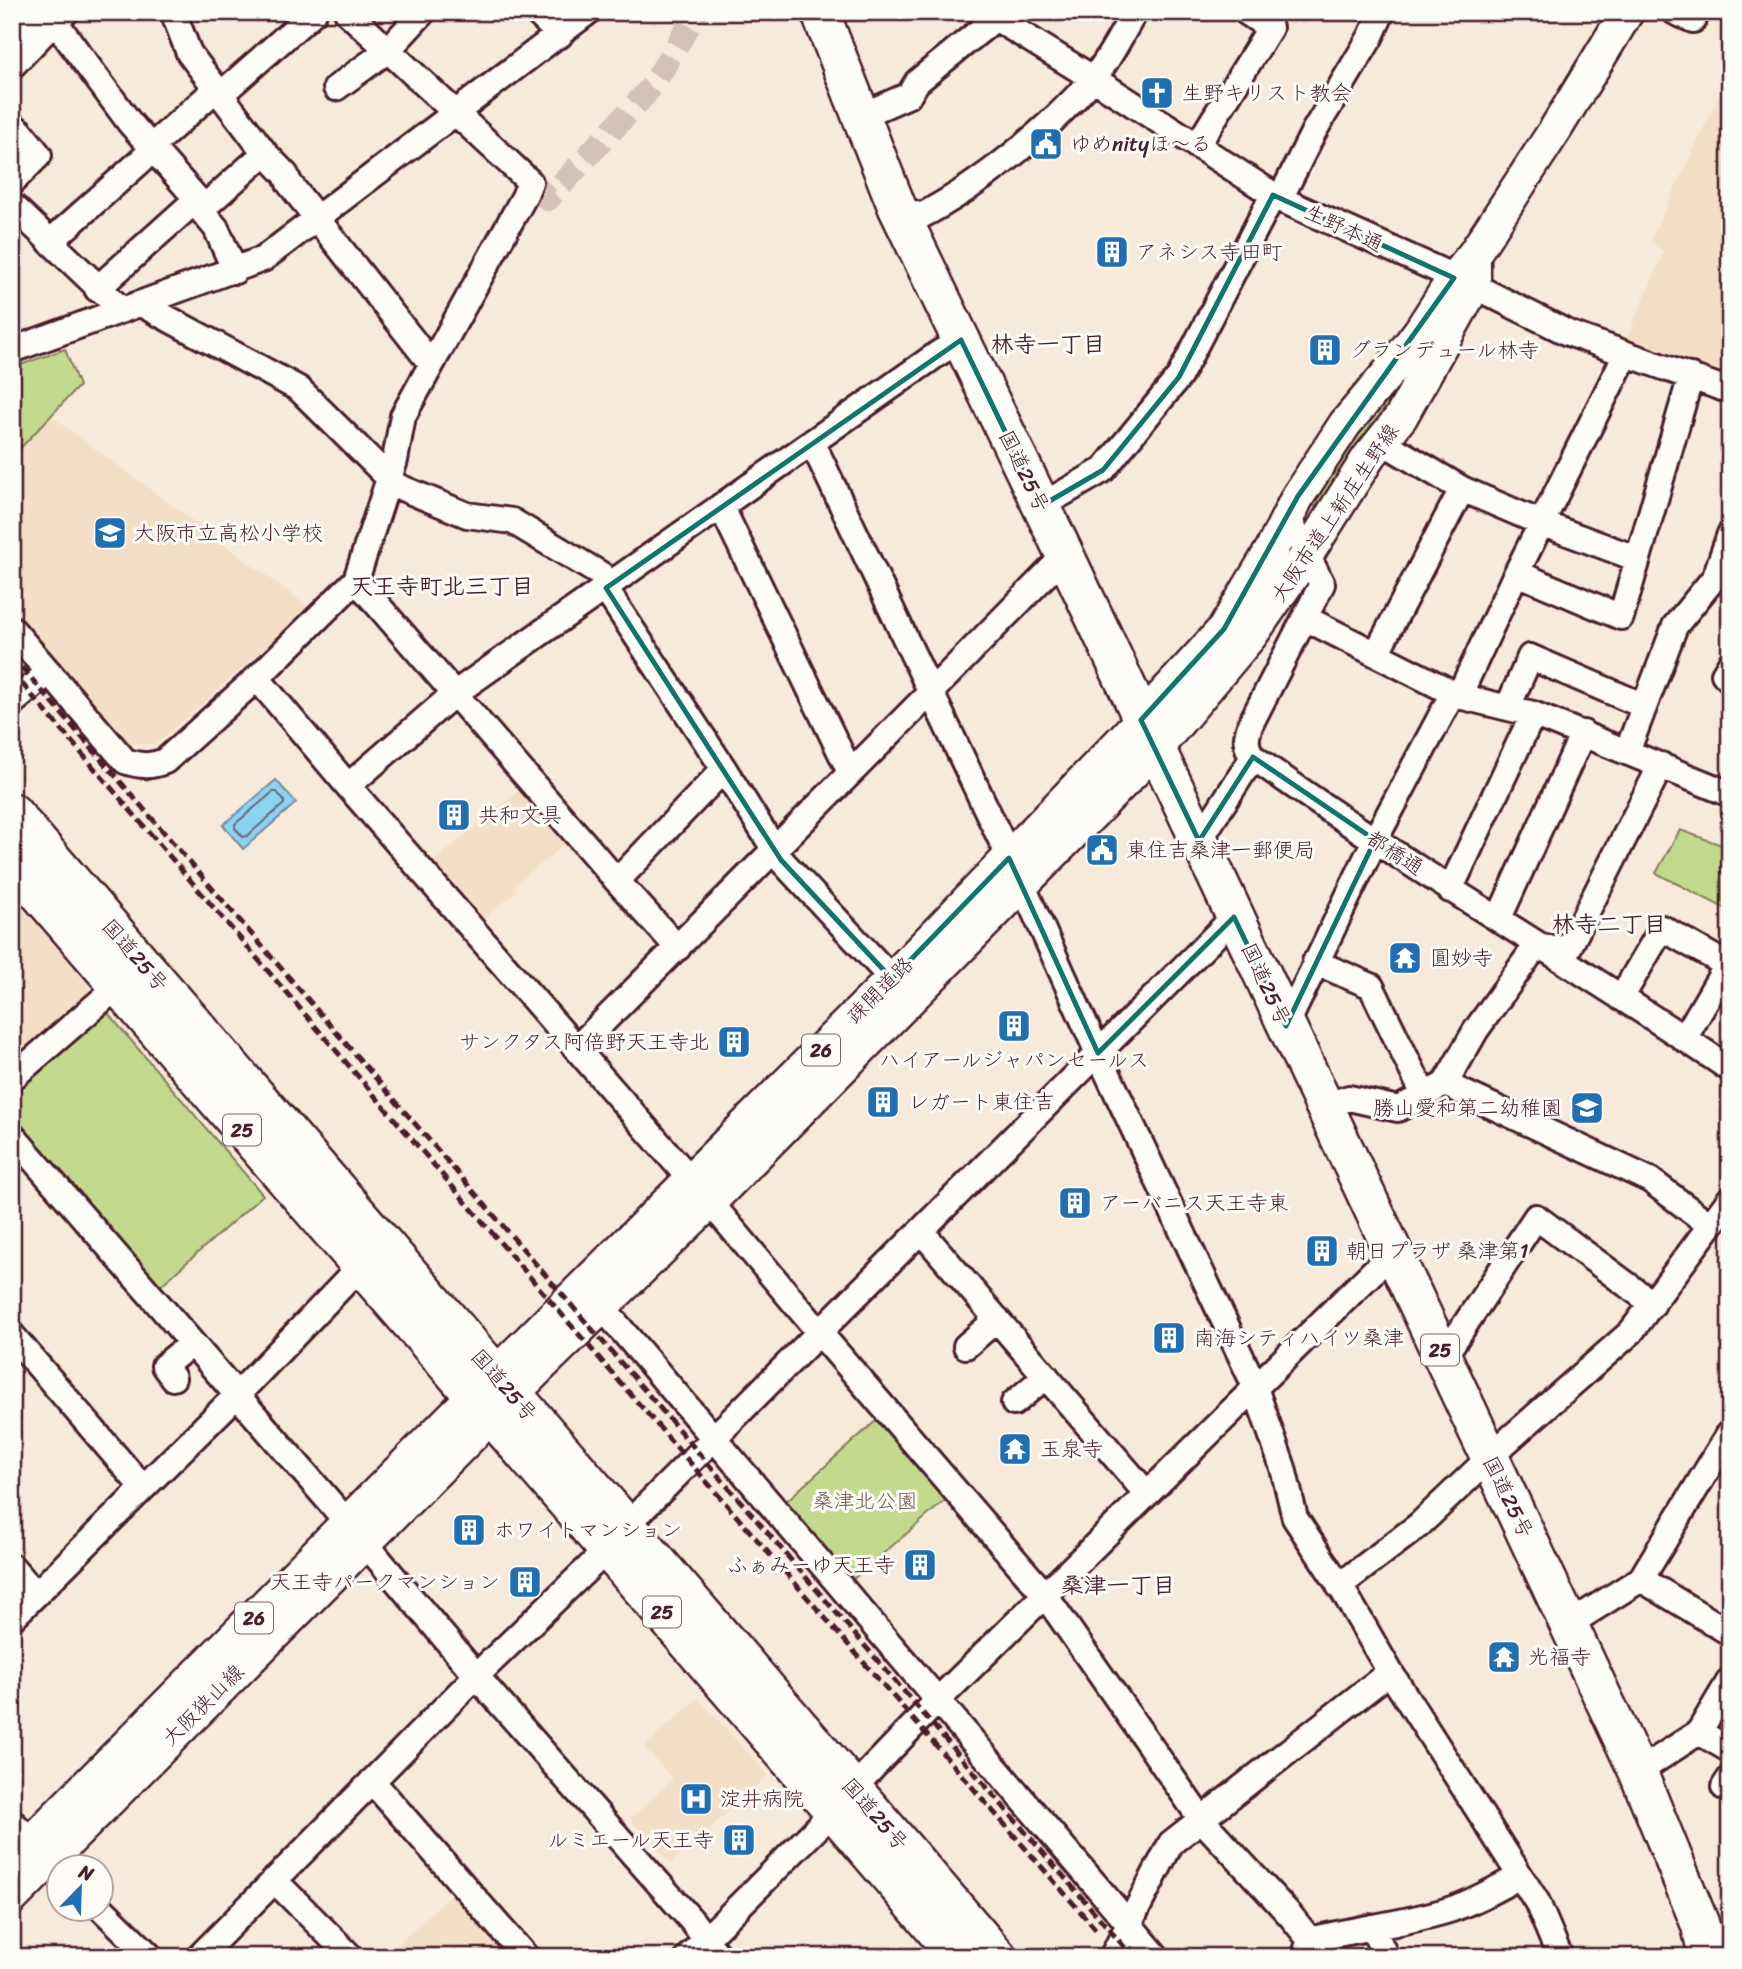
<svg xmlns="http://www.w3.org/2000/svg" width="1742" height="1969" font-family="Sriracha,'Klee One',sans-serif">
<rect width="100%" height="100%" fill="#f7eadb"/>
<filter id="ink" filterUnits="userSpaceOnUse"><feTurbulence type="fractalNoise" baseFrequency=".0143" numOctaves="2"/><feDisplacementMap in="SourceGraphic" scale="14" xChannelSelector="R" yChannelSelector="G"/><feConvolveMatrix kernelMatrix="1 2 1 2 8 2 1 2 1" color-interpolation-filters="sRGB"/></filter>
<g filter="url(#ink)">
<path fill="#f3dec7" d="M 1730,73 L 1730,387 L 1623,347 L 1664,252 L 1650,241 Z
M 51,416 L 310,608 L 156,744 L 126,744 L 12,609 L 12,457 Z
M 523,787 L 569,841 L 514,886 L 517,891 L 481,921 L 432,863 Z
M 12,897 L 87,982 L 89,992 L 12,1059 Z
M 698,1698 L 768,1775 L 671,1864 L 630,1819 L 673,1779 L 644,1747 Z
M 453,1892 L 514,1957 L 385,1957 Z"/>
<path fill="#c3d98e" stroke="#867c5c" stroke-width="2" d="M 1428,328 L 1400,399 L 1319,508 L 1314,506 L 1365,412 Z
M 65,349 L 79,386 L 12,457 L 12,368 Z
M 1680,830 L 1730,848 L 1730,911 L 1656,873 Z
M 106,1011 L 263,1195 L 159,1287 L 12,1116 L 12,1092 Z
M 878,1419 L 947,1499 L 851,1581 L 784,1503 Z"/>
<path fill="#8dd3ef" stroke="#728ba1" stroke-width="2" d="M 276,780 L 296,803 L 243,849 L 223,825 Z"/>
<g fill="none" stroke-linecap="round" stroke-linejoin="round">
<path stroke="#656779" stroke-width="2" d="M 273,792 L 277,792 L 284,801 L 284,804 L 247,836 L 243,837 L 235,828 L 235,824 Z"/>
<path stroke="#d4c1b8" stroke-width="24" stroke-dasharray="24 12" stroke-linecap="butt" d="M 537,188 L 548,199 L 639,101 L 653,85 L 697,12"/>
<defs>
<path id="minor" d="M 34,12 L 56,23 L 130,123 L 197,199 L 201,210 L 216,228 L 235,271
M 173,12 L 189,53 L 265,153 L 286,175 L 289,183 L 425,356 L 433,361
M 536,12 L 560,35
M 986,12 L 1094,79 L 1280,199 L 1474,286 L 1568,333 L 1730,391
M 1675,12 L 1693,20 L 1698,12
M 12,46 L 27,12
M 12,66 L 54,22 L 66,12
M 336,88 L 388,50 L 423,12
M 220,95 L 314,12
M 861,116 L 909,95 L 917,82 L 1003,12
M 12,125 L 20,131 L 39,155 L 12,182
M 1197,146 L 1270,28 L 1246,12
M 151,147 L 216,89
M 1280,199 L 1314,131 L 1370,38 L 1382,12
M 12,205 L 122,310
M 897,207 L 921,216 C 980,185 1047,131 1092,80 C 1109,61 1121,34 1135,12
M 201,210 L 265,153
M 50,242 L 153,150
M 97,289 L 197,199
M 141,304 L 299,389 L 397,486 L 467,515 L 512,521 L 602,575 L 612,599 L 724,769 L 781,860 L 892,979
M 12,350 L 263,259 L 588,12
M 1381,441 L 1462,489 L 1541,523 L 1638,559
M 812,442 L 1022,884 L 1098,1053 L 1253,1382 L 1283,1468 L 1295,1518 L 1345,1594 L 1390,1672 L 1537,1902 L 1560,1957
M 721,506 L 850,772
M 1041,506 L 1103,470 L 1179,377 L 1273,195
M 1288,517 L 1322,584 L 1251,723 C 1246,736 1244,745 1253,757 C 1408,868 1573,962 1730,1069
M 1517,573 L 1621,617 L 1691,376
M 356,580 L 617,881 L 678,948
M 1305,618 L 1459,696 L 1533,714 L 1730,794
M 12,629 L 125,761 C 140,766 150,767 165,761 L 257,678 L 356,580 L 395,460 L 403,416 L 524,197 L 530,182 L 347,12
M 1376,654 L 1462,489
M 1730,664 L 1724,674 L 1730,680
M 257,678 L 348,786 L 710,1202 L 819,1332 L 1045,1595 L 1201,1819 L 1290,1915 L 1310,1940
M 1459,696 L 1512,582 L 1626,354
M 12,703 L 49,672
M 1508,707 L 1530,657 L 1644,706
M 1627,752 L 1675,626 L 1715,577 L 1730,534
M 348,786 L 454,694 L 939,353 L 961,340
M 1199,841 L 1253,757
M 617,881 L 724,769
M 1450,890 L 1533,714
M 1499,918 L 1583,733
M 1315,962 L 1371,986 L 1424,1095
M 1621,998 L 1662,928 L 1727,965
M 1286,1026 L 1375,840 L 1453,693
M 1684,1039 L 1730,960
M 577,1048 L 930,693 L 1065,555
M 12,1078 L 118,986
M 1445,1084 L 1650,1180 L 1710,1225
M 1323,1106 L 1349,1098 L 1398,1109 L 1445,1084 L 1476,1030 L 1531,953 L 1543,947 L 1568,949 L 1661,765
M 12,1135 L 348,1523
M 921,1231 L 1147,1494
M 602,1307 L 1157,1957
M 12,1335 L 143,1488
M 966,1346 L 997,1319
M 1443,1358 L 1536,1217 L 1653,1304
M 173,1378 L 164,1366 L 191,1344
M 1014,1403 L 1046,1376
M 626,1526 L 1234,917
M 365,1543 L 491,1693 L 692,1921 L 719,1957
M 12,1567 L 36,1594
M 1641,1579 L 1730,1633
M 1339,1586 L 1419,1525 L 1505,1443 L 1631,1332 L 1730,1199
M 12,1618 L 237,1395 L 360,1267
M 1569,1624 L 1641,1579 L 1730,1432
M 1699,1732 L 1730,1750
M 1638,1772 L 1699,1732 L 1730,1680
M 372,1781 L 526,1957
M 1724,1787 L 1730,1778
M 12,1822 L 44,1853
M 274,1880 L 351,1957
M 102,1909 L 151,1957
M 1372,1927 L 1386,1957
M 199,1957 L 476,1676 L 608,1549
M 688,1957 L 819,1826 L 833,1809 L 937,1701 L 1393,1252
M 1112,1957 L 1171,1843 L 1390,1672
M 1304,1957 L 1310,1940 C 1358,1928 1406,1924 1452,1909 C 1476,1901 1498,1888 1520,1876"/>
<path id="major" d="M 12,1861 L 447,1422 L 892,979 L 1124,738 L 1224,629 L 1272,549 L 1298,496 L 1345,424 L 1389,372 L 1420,331 L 1454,278 L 1474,254 L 1555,130 L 1627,12
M 12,1898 L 538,1369 L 710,1202 L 1155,750 L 1252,634 L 1308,553 L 1368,458 L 1401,417 L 1474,286 L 1474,254"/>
<path id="highway" d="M 820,12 L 897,207 L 1065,555 L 1638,1772 L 1700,1924 L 1708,1957
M 12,812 L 998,1957
M 12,862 C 325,1229 646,1589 958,1957"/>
</defs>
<use href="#minor" stroke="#4a1f2b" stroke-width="30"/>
<use href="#major" stroke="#4a1f2b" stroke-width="37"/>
<use href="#highway" stroke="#4a1f2b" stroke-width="42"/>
<use href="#minor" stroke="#fdfcf7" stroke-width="24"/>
<use href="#major" stroke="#fdfcf7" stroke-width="32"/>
<use href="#highway" stroke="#fdfcf7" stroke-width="37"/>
<path stroke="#4a1f2b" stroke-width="5" stroke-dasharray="10 5" stroke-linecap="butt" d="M 12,656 L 1133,1957
M 12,672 L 606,1366 L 1099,1933"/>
</g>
</g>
<path fill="none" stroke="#0f766e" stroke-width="5" stroke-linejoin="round" d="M 1273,195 L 1454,278 L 1298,496 L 1224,629 L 1141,720 L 1199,841 L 1253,757 L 1375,840 L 1286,1026 L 1234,917 L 1098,1053 L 1009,858 L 892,979 L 781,860 L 606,588 L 961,340 L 1041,506 L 1103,470 L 1179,377 Z"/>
<defs>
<symbol id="church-square" viewBox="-11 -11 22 22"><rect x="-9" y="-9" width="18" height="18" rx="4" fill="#1f6fb2" stroke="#fdfcf7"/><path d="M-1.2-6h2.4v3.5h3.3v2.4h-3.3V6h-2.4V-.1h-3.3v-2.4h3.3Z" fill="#fff"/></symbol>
<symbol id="civic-square" viewBox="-11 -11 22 22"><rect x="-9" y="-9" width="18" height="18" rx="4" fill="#1f6fb2" stroke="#fdfcf7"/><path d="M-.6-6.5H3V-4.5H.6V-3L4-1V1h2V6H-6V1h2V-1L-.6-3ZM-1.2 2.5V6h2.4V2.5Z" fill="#fff"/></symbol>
<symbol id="building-square" viewBox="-11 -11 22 22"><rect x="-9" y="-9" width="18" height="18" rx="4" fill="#1f6fb2" stroke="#fdfcf7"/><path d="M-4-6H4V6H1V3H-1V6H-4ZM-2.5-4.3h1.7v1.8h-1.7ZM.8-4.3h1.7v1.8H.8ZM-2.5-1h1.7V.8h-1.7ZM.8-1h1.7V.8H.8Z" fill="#fff"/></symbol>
<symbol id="school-square" viewBox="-11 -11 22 22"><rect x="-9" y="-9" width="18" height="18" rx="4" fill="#1f6fb2" stroke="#fdfcf7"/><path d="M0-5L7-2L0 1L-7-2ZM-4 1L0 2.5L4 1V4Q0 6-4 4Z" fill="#fff"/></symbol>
<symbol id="temple-square" viewBox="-11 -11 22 22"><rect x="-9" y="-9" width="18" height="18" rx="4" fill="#1f6fb2" stroke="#fdfcf7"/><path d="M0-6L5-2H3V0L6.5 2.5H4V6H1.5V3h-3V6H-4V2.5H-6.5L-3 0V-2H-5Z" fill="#fff"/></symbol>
<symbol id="hospital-square" viewBox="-11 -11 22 22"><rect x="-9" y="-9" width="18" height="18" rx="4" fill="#1f6fb2" stroke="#fdfcf7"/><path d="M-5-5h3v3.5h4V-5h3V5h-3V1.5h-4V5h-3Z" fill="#fff"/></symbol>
</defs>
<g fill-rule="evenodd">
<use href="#church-square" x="1138" y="74" width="38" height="38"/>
<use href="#civic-square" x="1027" y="125" width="38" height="38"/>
<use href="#building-square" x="1093" y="233" width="38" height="38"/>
<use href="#building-square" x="1306" y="331" width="38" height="38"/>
<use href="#school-square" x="91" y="514" width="38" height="38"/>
<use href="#building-square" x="435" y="796" width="38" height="38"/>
<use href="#civic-square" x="1083" y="831" width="38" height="38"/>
<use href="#temple-square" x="1386" y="939" width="38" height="38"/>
<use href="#building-square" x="995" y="1007" width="38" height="38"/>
<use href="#building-square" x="715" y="1023" width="38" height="38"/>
<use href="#building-square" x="864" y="1083" width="38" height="38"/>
<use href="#school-square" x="1568" y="1089" width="38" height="38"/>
<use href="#building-square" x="1056" y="1184" width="38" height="38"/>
<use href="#building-square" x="1303" y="1232" width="38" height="38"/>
<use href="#building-square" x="1150" y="1319" width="38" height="38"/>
<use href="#temple-square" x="996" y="1430" width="38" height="38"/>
<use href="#building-square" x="450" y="1511" width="38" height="38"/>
<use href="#building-square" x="901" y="1546" width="38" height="38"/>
<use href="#building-square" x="506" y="1563" width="38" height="38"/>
<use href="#temple-square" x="1485" y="1638" width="38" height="38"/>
<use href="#hospital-square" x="677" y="1780" width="38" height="38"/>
<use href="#building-square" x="720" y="1821" width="38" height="38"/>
</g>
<g text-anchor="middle" stroke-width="6" stroke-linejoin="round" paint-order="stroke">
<g fill="#fdfcf7" stroke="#806168" stroke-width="2">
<rect x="802" y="1034.5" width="38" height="31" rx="5"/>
<rect x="223" y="1114.5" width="38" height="31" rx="5"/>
<rect x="1421" y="1334.5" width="38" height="31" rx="5"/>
<rect x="643" y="1596.5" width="38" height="31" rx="5"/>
<rect x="235" y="1602.5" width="38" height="31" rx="5"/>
</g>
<g font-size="19" font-weight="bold" fill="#4a1f2b">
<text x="821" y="1057">26</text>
<text x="242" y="1137">25</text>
<text x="1440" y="1357">25</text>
<text x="662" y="1619">25</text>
<text x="254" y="1625">26</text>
</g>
<g font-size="21" fill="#4a1f2b" stroke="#fdfcf7" text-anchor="start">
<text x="1182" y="100">生野キリスト教会</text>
<text x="1070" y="151">ゆめnityほ〜る</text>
<text x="1136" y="259">アネシス寺田町</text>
<text x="1350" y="357">グランデュール林寺</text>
<text x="134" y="540">大阪市立高松小学校</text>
<text x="478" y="822">共和文具</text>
<text x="1126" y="857">東住吉桑津一郵便局</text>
<text x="1430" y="965">圓妙寺</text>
<text x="710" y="1049" text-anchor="end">サンクタス阿倍野天王寺北</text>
<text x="1014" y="1067" text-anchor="middle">ハイアールジャパンセールス</text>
<text x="908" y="1109">レガート東住吉</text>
<text x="1562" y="1115" text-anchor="end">勝山愛和第二幼稚園</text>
<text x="1100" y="1210">アーバニス天王寺東</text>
<text x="1346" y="1258">朝日プラザ 桑津第1</text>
<text x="1194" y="1345">南海シティハイツ桑津</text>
<text x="1040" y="1456">玉泉寺</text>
<text x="494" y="1537">ホワイトマンション</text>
<text x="895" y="1572" text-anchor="end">ふぁみーゆ天王寺</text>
<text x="500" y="1589" text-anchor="end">天王寺パークマンション</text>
<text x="1528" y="1664">光福寺</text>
<text x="720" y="1806">淀井病院</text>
<text x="714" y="1847" text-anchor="end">ルミエール天王寺</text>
</g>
<g font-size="21" fill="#4a1f2b" stroke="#fdfcf7">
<text transform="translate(1344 228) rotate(25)" y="7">生野本通</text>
<text transform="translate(1024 471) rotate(64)" y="7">国道25号</text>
<text transform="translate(1335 513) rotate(-56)" y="7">大阪市道上新庄生野線</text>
<text transform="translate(1395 853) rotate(33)" y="7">都橋通</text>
<text transform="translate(135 955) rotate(49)" y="7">国道25号</text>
<text transform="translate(1266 984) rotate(65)" y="7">国道25号</text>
<text transform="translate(880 990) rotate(-45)" y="7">疎開道路</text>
<text transform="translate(504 1385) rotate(49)" y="7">国道25号</text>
<text transform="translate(1508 1497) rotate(64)" y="7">国道25号</text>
<text transform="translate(203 1705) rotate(-45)" y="7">大阪狭山線</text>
<text transform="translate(875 1814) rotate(49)" y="7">国道25号</text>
</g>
<g font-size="21" fill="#6e5749" stroke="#fdfcf7">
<text x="865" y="1508">桑津北公園</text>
</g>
<g font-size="23" font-weight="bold" fill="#4a1f2b" stroke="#fdfcf7">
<text x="1048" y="352">林寺一丁目</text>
<text x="442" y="594">天王寺町北三丁目</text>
<text x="1609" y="932">林寺二丁目</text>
<text x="1118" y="1593">桑津一丁目</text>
</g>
</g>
<rect width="1742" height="1969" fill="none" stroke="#fdfcf7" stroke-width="42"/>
<rect x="21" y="21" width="1700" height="1927" fill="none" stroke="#4a1f2b" stroke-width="2.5" filter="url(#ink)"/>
<g transform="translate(80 1888) rotate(23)"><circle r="33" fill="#fdfcf7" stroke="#b5a4a5" stroke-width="2"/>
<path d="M0-5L12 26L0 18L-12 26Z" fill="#1f6fb2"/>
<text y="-10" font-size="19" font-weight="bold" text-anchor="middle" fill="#4a1f2b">N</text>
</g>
</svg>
